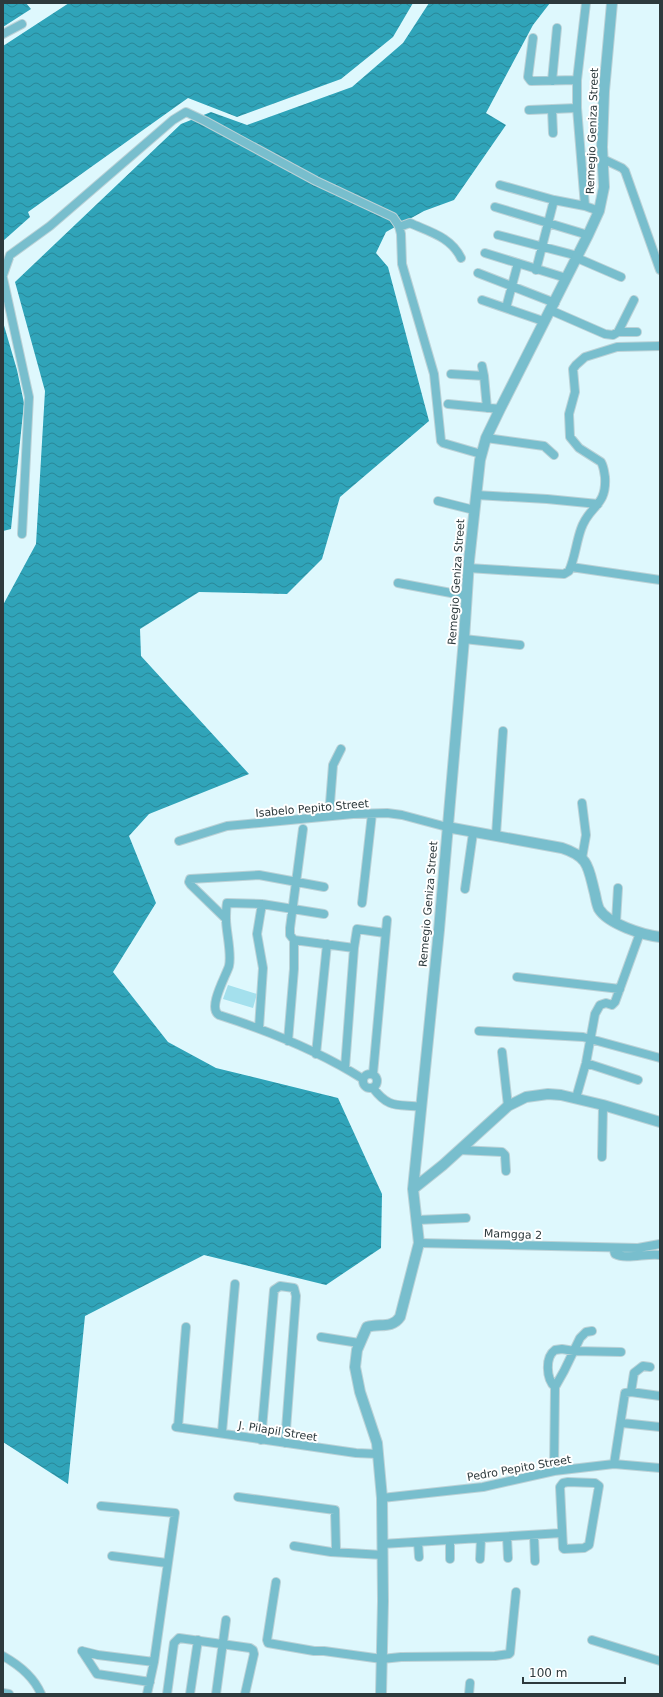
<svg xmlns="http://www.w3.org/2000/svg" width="663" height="1697" font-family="'DejaVu Sans',sans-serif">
<defs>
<pattern id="water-waves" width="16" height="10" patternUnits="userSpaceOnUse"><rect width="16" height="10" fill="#30a4b9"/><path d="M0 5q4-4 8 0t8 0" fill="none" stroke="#298798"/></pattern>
</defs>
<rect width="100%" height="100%" fill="#def8fd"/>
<path fill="#a4e0ed" d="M 228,985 L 257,994 L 253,1008 L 223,999 Z"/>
<path fill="url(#water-waves)" d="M 3,3 L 26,3 L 31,9 L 3,27 Z
M 69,3 L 413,3 L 393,37 L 341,79 L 237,117 L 188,98 L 28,212 L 30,217 L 3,241 L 3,46 Z
M 429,3 L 550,3 L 533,25 L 486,113 L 506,125 L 454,200 L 424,211 L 386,232 L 376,253 L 388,267 L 429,421 L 340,497 L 322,559 L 287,594 L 199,592 L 140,629 L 141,656 L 249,774 L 149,814 L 129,836 L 156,903 L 113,972 L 168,1042 L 216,1068 L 338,1098 L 382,1194 L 381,1248 L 326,1285 L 204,1255 L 85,1316 L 68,1484 L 3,1442 L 3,605 L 36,544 L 45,391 L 15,282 L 181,124 L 211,112 L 247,125 L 352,87 L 403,43 Z
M 3,322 L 17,370 L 24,403 L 11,529 L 3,531 Z"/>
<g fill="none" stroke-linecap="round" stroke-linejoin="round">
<defs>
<path id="minor" d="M 3,34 L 22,24
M 533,38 L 528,77 L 531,81 L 577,80
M 552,81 L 557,28
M 552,109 L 553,133
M 529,110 L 577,108
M 603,159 L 622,168 L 625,171 L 660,270
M 500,185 L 554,200 L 585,206 L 599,211
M 585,206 L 577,108 L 577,80 L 586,3
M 495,207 L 588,235
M 399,227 L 410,223 C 430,232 451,237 461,258
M 498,235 L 578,256
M 485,253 L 566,278
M 577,258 L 621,277
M 536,270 L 554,200
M 478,273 L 555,303
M 3,275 L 10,255 L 50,226 L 173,120 L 186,112 L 205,121 L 316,181 L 393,217 L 399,226 L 401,234 L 402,264 L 434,374 L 441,441 L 443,443 L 481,454
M 3,278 L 29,397 L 22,534
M 482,300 L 543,321
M 506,308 L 518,263
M 550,310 L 605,334 L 613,335 L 618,332 L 637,332
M 618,332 L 634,300
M 482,366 L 484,376 L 487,408
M 451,374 L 484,376
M 448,404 L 500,409
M 486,438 L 544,446 L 554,455
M 476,495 L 547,499 L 598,504
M 438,501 L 474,510
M 571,567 L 660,580
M 468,568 L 564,574 L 569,571 C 575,558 576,543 581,529 C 589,505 607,507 605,477 C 604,472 604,467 601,462 L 579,448 L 570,437 L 569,414 L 575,392 L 573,369 L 576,365 L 585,357 L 617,347 L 660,346
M 398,583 L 467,596
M 464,639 L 520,645
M 582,803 L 586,835 L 582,858
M 329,816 L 333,765 L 341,749
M 496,835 L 503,731
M 179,841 L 227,826 L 353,814 L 387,813 L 402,815 L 447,827
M 465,889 L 473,833
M 362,903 L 372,814
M 324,914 L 262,904 L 227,903 C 226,908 226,914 226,919 C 226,932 232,953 229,966 C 226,976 207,1008 219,1015 C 269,1031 319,1051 363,1079
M 226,919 L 191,885 L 189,882 L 190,879 L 259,875 L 324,887
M 616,922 L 618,888
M 294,940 L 354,948
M 517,977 L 620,989
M 259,1028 L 263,968 L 257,934 L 262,904
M 479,1031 L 583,1037 L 660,1058
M 288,1041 L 294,969 L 294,940 L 290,935 L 290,928 L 303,829
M 502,1052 L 508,1106
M 316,1054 L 327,944
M 586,1063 L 638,1080
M 345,1068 L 354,948 L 357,929 L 385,933
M363 1081a7 7 0 1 1 14 0a7 7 0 1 1-14 0Z
M 373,1074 L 387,920
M 373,1088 C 389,1109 397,1104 421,1107
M 576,1098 L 586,1063 L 595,1014 L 600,1005 L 606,1003 L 612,1005 L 615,1002 L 640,933
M 459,1150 L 502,1152 L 505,1155 L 506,1171
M 602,1157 L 603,1105
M 417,1220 L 466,1218
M 419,1243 L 638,1248 L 660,1244
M 613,1248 L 615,1254 C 626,1260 647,1253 660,1255
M 321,1337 L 359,1343
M 555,1387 C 546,1379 545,1357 555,1350 L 562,1349 L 574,1351 L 621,1352
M 631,1392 L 634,1373 L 643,1366 L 650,1367
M 622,1423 L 660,1427
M 176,1427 L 356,1453 L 378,1454
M 178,1427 L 186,1327
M 222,1432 L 235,1284
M 261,1440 L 274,1290 L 280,1286 L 294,1288 L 296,1296 L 285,1443
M 614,1464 L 625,1393 L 631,1392 L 660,1396
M 554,1471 L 555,1387 L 564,1371 L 580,1338 L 586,1332 L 592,1331
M 568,1482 L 595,1483 L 599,1486 L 589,1545 L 584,1548 L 564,1549 L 563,1548 L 560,1487 L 563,1483 Z
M 238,1497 L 335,1510 L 336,1549 L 337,1551
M 382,1498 L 483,1487 L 554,1471 L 614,1464 L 660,1468
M 101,1506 L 175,1513 L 154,1662 L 147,1694
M 534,1535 L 535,1561
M 507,1537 L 508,1558
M 450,1540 L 450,1559
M 418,1542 L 419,1557
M 382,1544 L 562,1533
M 294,1546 L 331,1552 L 383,1555
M 112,1556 L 167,1563
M 480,1559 L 481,1538
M 276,1582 L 267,1640 L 268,1643 L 314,1651 L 324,1651 L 382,1659 L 401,1657 L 495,1656 L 509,1654 L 510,1653 L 516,1592
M 592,1640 L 660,1661
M 82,1651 L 97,1674 L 150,1682
M 82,1651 L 98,1655 L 154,1662
M 3,1656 C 19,1665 34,1677 41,1694
M 3,1693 L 9,1694
M 167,1694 L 174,1643 L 179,1638 L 250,1648 L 253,1650 L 254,1654 L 245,1694
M 190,1694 L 198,1640
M 216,1694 L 226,1620
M 469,1694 L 470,1683"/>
<path id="tertiary" d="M 447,827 L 562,848 C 590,857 588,868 595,894 C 596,899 597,905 599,909 C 608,924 643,935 660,937
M 413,1189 L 443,1165 L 508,1106 L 526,1097 L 548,1094 L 561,1095 L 603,1105 L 660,1122
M 381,1694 L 383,1601 L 382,1498 L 377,1443 L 360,1392 L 355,1367 L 357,1350 L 367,1327 C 379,1323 392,1329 400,1317 L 419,1243 L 413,1189 L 439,930 L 464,639 L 469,561 L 480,460 L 486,438 L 500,409 L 588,235 L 599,211 L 604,187 L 602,147 L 604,91 L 612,3"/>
</defs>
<use href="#minor" stroke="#bbd2d7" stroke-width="10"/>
<use href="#tertiary" stroke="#bbd2d7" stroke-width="12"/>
<use href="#minor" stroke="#78becd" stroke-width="8"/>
<use href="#tertiary" stroke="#78becd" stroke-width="10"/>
</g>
<g text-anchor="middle" stroke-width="4" stroke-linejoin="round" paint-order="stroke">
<g font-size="11" fill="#2d3a3d" stroke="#fff">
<text transform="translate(592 131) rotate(-88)" y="4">Remegio Geniza Street</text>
<text transform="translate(456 582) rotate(-86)" y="4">Remegio Geniza Street</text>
<text transform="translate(312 808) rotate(-5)" y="4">Isabelo Pepito Street</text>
<text transform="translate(428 904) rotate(-85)" y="4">Remegio Geniza Street</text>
<text transform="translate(513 1234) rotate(2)" y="4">Mamgga 2</text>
<text transform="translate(278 1431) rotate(9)" y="4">J. Pilapil Street</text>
<text transform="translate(519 1468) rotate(-10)" y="4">Pedro Pepito Street</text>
</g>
</g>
<rect width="663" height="1697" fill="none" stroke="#2d3a3d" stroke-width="8"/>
<path d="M523 1677v6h102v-6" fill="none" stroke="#2d3a3d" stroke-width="2"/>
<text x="529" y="1677" font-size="12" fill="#2d3a3d" stroke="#ffffff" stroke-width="3" paint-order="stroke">100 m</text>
</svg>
